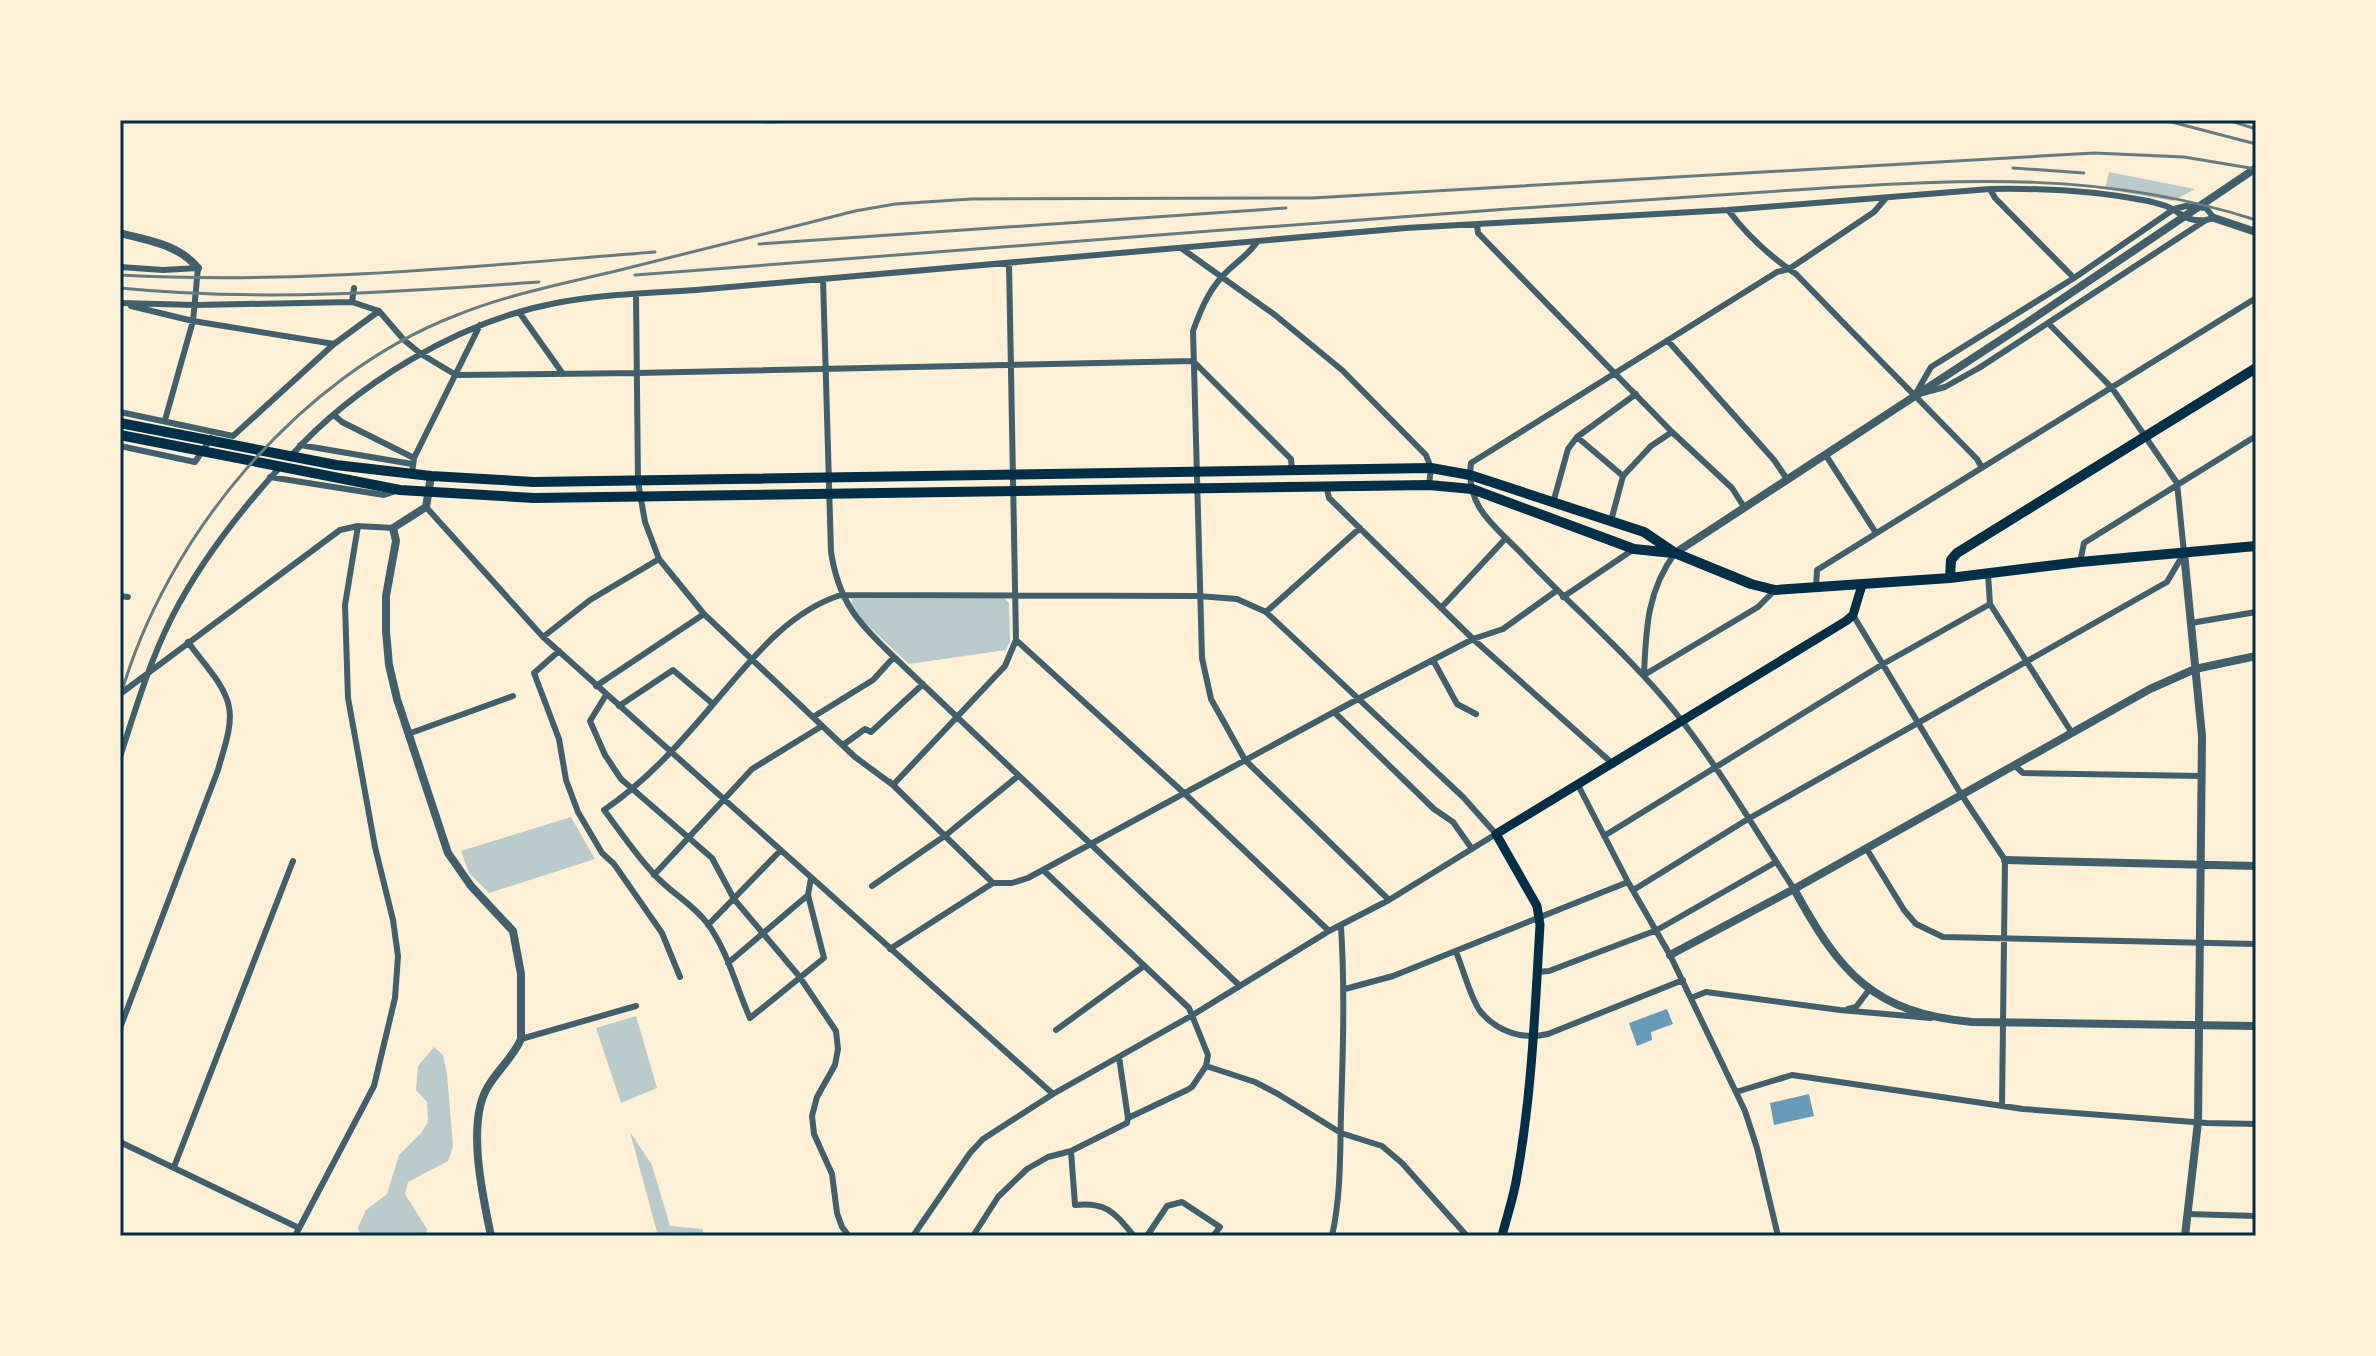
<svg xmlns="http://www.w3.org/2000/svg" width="2376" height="1356" font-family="Rubik,sans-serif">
<rect width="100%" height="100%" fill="#fdf0d5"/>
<path fill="#b9caca" d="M 2109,172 L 2195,189 L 2173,201 L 2105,189 Z
M 1004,598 L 1009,603 L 1010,641 L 1006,650 L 909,664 L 864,622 L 851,603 L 853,599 Z
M 571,817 L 595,859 L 489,893 L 469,873 L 461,851 Z
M 636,1016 L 657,1088 L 621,1103 L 596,1028 Z
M 434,1047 L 443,1055 L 447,1074 L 453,1146 L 448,1161 L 408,1182 L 405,1194 L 427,1229 L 426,1236 L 360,1236 L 358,1227 L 366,1210 L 387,1194 L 399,1155 L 421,1133 L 428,1122 L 427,1102 L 416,1090 L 418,1066 Z
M 630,1132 L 652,1165 L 670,1226 L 703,1229 L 703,1236 L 658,1236 Z"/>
<path fill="#669bbc" d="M 1667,1009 L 1673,1024 L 1651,1032 L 1652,1040 L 1637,1046 L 1629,1023 Z
M 1809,1094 L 1814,1116 L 1774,1125 L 1770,1103 Z"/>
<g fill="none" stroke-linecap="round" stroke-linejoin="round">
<path stroke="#3f606c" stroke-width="6" d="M 1990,189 L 1995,198 L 2074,278
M 2186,206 L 2206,208 L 2214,218 L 2206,220 L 1979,368 L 1945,387 L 1915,395 L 1931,367 L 2074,278 L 2174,209 Z
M 1728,210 C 1746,234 1771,257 1796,274 C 1856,336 1916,397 1977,459 L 1982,468
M 1477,224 L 1478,233 L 1672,432 L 1732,488 L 1744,507
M 1257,242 C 1246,258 1231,265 1220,279 C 1207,294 1200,312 1193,331 L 1202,658 L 1211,699 L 1245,760 L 1389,900
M 1181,248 L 1275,315 L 1342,370 L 1426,455 L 1431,468 L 1429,485
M 120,267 L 163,270 L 198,268 L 193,321 L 165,420
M 823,279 L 831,552 C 839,603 858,622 894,657 L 1240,986
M 636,294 L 638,482 L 645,522 L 659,559 L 704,614 L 855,757 L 893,785 L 993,883
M 352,302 L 354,288
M 120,303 L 196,305 L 352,302 L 379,311 L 404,340 L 421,354 L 456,375 L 637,373 L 1193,361 L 1291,459 L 1292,470
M 131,306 L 193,321 L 334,344
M 519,312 L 563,374
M 1668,341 L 1774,460 L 1787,479
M 120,412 L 233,436 L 334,344 L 379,311
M 334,415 L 342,422 L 414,458
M 1577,437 L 1623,476
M 300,445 L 412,464
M 120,446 L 195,462 L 211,438
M 1825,454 L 1876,533
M 289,458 C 354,385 459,321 556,303 C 602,294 650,293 696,290 L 1406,228 L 1728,210 L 1990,189 C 2042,188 2097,191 2148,201 C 2155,203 2166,205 2172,209 C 2184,216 2189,222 2206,220
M 412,474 L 414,458 L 480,325
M 270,477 L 384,495 L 396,491
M 1326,485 L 1329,498 L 1473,639 L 1613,764
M 1553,503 L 1568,449 L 1577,437 L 1636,394
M 426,507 L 543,637 L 1053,1094
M 1611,521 L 1623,476 L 1651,446 L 1672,432
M 2080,562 L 2084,543 L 2256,436
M 1988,574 L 1990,604 L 2072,733
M 1816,588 L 1817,570 L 2256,298
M 120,596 L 128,597
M 1563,597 L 1634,549
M 1441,608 L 1506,538
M 1266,612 L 1360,528
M 1853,615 L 1961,794 L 2005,860 L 2002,1106
M 2191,623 L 2256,612
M 543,637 L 590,600 L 659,559
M 1016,640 L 1184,793 L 1329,931
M 559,651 L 534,673 L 559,739 L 566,780 L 578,812 L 602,853 L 614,864 L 662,933 L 680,977
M 1433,660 L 1457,704 L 1476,714
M 1644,674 C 1646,629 1647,591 1675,553
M 1644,675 L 1758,607 L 1775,590
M 596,686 L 704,614
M 120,694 L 340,530 L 358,526 L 393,528
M 606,695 L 590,721 L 605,755 L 621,779 L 712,858 L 734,899 L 799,976 L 836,1031 L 838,1049 L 835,1065 L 817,1097 L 812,1116 L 814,1134 L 832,1174 L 837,1213 L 842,1227 L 849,1236
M 619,706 L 673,670 L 713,704
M 1334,712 L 1434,809 L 1453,822 L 1472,849
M 813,717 L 873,680 L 894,657
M 408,734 L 513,696
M 843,745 L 865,729 L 871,732 L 923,684
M 120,757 C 135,711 149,663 171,619 C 199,563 239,512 281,466
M 2014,765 L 2023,773 L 2202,776
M 890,782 L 893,785 L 1005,666 L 1016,640 L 1009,263
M 1578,785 L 1628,882
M 1604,836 L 1883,664 L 1990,604
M 1866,848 L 1904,910 L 1916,924 L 1943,937 L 2256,944
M 654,875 L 752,769 L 822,726
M 811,878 L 808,895 L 824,958 L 750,1018 C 736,987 728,951 707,923 C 692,903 669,892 653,873 C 635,854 620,831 604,810 C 647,781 682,741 715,702 C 751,660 787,612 841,595 L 1198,596 L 1237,599 L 1266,612 L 1463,797 L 1496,834 L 1389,900 L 1329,931 L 1191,1016 L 1053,1094 L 983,1139 L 970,1153 L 913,1236
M 872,886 L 946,835 L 1018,776
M 1635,889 L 1748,819 L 2167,582 L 2184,553 L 2177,483 L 2112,388 L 2048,323
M 1794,889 C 1755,830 1719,767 1675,712 C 1629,655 1572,607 1522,554 C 1495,526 1465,507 1471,463 L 1777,272 L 1789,269 L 1874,212 L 1886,198
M 708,925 L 780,851
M 890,949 L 993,883 L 1012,883 L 1028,878 L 1358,699 L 1473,639 L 1503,629 L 1556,591
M 1456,952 C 1463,968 1470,997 1480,1011 C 1497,1032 1523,1040 1548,1034 L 1683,980
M 728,963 L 808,895
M 1537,972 L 1549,971 L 1657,930 L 1776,862
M 1345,989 L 1393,976 L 1628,882 L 1670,955 L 1745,1111 L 1757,1148 L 1778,1236
M 1691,998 L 1706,992 L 1840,1010 L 1931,1018
M 1848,1009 L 1856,1007 L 1869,990
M 120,1028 L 218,770 C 223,751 233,726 229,707 C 225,684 201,661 188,642
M 1056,1030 L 1144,966
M 521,1039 L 636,1006
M 1119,1057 L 1128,1118
M 1206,1066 L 1255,1082 L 1278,1094 L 1341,1133 L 1382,1146 L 1402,1163 L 1467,1236
M 1736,1092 L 1792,1075 L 2023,1109 L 2207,1123 L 2256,1124
M 120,1142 L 299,1228
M 1071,1151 L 1075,1205 C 1107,1202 1114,1212 1134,1236
M 174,1167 L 293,861
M 2187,1214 L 2256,1216
M 295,1236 L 374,1086 L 395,998 L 398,956 L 393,920 L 375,847 L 348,698 L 345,605 L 358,526
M 973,1236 L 998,1197 L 1027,1169 L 1048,1157 L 1071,1151 L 1127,1123 L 1128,1118 L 1187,1090 L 1192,1087 L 1206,1066 L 1208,1055 L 1189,1008 L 1043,870
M 1147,1236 L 1167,1206 L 1182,1202 L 1220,1227 L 1213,1236
M 1332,1236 C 1341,1196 1340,1153 1341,1113 C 1343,1050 1345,989 1341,927"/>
<path stroke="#3f606c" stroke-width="8" d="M 2214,218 L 2256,232
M 120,233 C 149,241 178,244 198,268
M 431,476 L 426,507 L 393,528 L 396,541 L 386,596 L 386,631 L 389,665 L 397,699 L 448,853 L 471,886 L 513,931 L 521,974 L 521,1039 C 513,1058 496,1071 486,1090 C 467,1127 483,1197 491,1236
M 1675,553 L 2028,322 L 2256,168
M 2184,553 L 2202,736 L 2198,1122 L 2185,1236
M 2005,860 L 2256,866
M 1794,889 C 1840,973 1873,1013 1972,1022 L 2256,1026
M 1670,955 L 1794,889 L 2150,689 L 2195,669 L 2256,656"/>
<path stroke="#003049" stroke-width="9" d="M 1502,1236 C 1507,1216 1514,1196 1517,1176 C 1532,1094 1535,1009 1540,925 L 1537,906 L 1496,834 L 1846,621 L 1853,615 L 1862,585"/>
<path stroke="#003049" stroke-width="10" d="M 120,423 L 336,465 L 431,476 L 534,482 L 1431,468 L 1470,475 L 1644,532 L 1675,553 L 1751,584 L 1775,590 L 1950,578 L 2080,562 L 2256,546
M 120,435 L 400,490 L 534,498 L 1429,485 L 1472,489 L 1634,549 L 1673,553
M 1950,578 L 1951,560 L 1957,553 L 2256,368"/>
<path stroke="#657d81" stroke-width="3" d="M 716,120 L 768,122 L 843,120
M 2164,120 L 2256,144
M 2228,120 L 2256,129
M 2013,168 L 2084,173
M 759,244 L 1286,208
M 120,275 C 299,285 477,266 655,252
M 635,275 C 926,251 1217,231 1508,209 C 1609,202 1710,195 1810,189 C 1965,179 2105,171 2256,220
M 120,288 C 260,302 400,292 539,282
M 120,698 C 165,537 300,375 457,315 C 509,294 566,283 620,270 C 699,250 777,231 855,211 L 895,204 L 971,199 L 1312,198 L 2094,153 L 2184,157 L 2256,169"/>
</g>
<rect width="2376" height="1356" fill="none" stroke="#fdf0d5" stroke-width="244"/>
<rect x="122" y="122" width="2132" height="1112" fill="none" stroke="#003049" stroke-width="3"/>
</svg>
